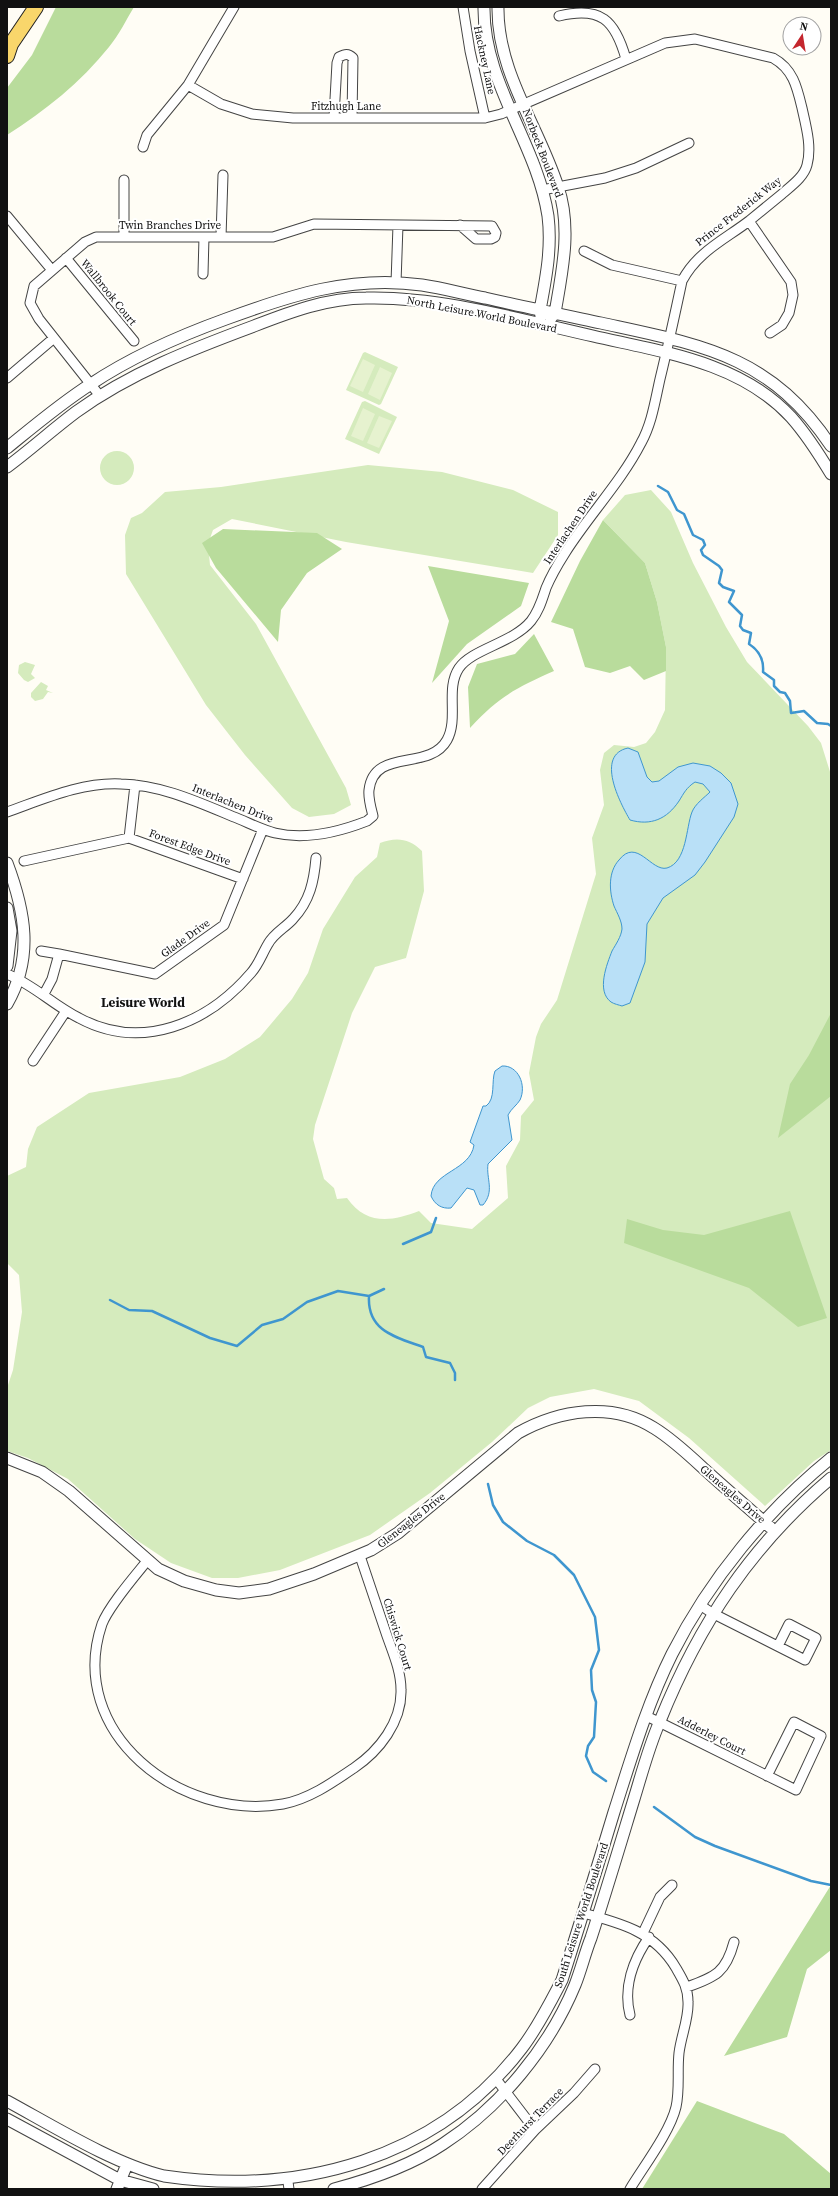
<svg xmlns="http://www.w3.org/2000/svg" width="838" height="2196" font-family="'Source Serif 4',serif">
<rect width="100%" height="100%" fill="#fffdf5"/>
<path fill="#d5ebbd" d="M 365,352 L 398,367 L 381,404 L 379,405 L 346,390 L 363,353 Z
M 365,401 L 397,417 L 379,454 L 345,439 L 362,402 Z
M100 468a17 17 0 1 1 34 0a17 17 0 1 1-34 0Z
M 368,465 L 442,472 L 513,490 L 558,512 L 558,535 L 533,573 L 346,542 L 232,519 L 213,530 L 208,544 L 210,565 L 256,624 L 346,788 L 351,805 L 334,814 L 309,817 L 292,808 L 245,755 L 206,705 L 126,574 L 125,535 L 131,518 L 142,513 L 165,492 L 221,487 Z
M 651,490 L 671,512 L 693,563 L 726,627 L 747,662 L 808,726 L 821,743 L 831,775 L 831,1450 L 814,1461 L 765,1506 L 689,1438 L 639,1401 L 594,1389 L 550,1397 L 528,1408 L 492,1442 L 430,1493 L 370,1535 L 280,1570 L 238,1578 L 212,1578 L 171,1563 L 135,1539 L 68,1479 L 28,1458 L 7,1451 L 7,1388 L 13,1370 L 22,1312 L 19,1275 L 7,1263 L 7,1176 L 26,1167 L 28,1149 L 37,1127 L 89,1093 L 180,1077 L 225,1059 L 260,1037 L 292,999 L 308,973 L 323,929 L 355,877 L 377,857 L 380,843 C 396,837 409,838 422,851 L 424,891 L 406,958 L 375,967 L 352,1013 L 315,1125 L 313,1139 L 324,1179 L 334,1188 L 337,1199 L 347,1198 C 366,1225 391,1222 419,1211 L 431,1223 L 472,1229 L 508,1198 L 506,1166 L 520,1140 L 521,1116 L 534,1100 L 529,1073 L 536,1037 L 541,1024 L 557,1000 L 596,874 L 592,838 L 604,805 L 600,770 L 604,753 L 614,745 L 634,747 L 646,743 L 655,732 L 665,710 L 666,647 L 657,602 L 645,563 L 603,520 L 625,495 Z
M 25,662 L 35,665 L 31,674 L 35,678 L 28,682 L 24,680 L 18,673 L 19,665 Z
M 41,682 L 48,686 L 46,690 L 53,693 L 48,692 L 43,699 L 35,701 L 31,697 L 31,693 Z"/>
<path fill="#b9dc9c" d="M 56,7 L 134,7 C 126,20 119,35 109,47 C 81,82 45,111 7,135 L 7,88 L 32,55 Z
M 603,520 L 645,563 L 657,602 L 666,647 L 666,671 L 644,680 L 630,666 L 610,673 L 585,667 L 573,629 L 551,622 L 580,561 Z
M 223,529 L 317,533 L 342,549 L 307,573 L 281,610 L 278,642 L 216,568 L 202,543 Z
M 428,566 L 529,583 L 521,606 L 467,644 L 432,683 L 449,621 Z
M 534,634 L 554,671 C 516,688 498,697 470,728 L 468,687 L 477,664 L 515,654 Z
M 831,1013 L 831,1096 L 778,1138 L 790,1084 L 809,1055 Z
M 790,1211 L 827,1318 L 798,1327 L 749,1288 L 624,1243 L 627,1219 L 663,1230 L 704,1235 Z
M 831,1885 L 831,1950 L 807,1969 L 787,2037 L 724,2056 Z
M 697,2101 L 784,2134 L 831,2174 L 831,2189 L 642,2189 Z"/>
<path fill="#e6f2cf" d="M 363,359 L 375,365 L 363,392 L 350,386 Z
M 380,367 L 392,373 L 380,400 L 368,394 Z
M 363,408 L 375,414 L 363,441 L 351,436 Z
M 379,416 L 392,421 L 379,448 L 367,443 Z"/>
<path fill="#b9e0f7" stroke="#3f96cf" d="M 628,748 L 638,752 L 647,777 L 652,782 L 659,781 L 678,767 L 693,763 L 710,766 L 721,773 L 731,783 L 738,804 L 734,817 L 705,862 L 695,875 L 663,898 L 647,924 L 645,962 L 630,1003 L 622,1006 C 619,1005 614,1004 611,1002 C 596,991 607,964 612,951 C 616,944 621,937 622,929 C 622,921 617,913 614,906 C 609,891 608,872 619,860 C 637,837 651,872 667,868 C 687,862 686,827 692,812 C 695,804 705,797 710,792 L 703,784 L 695,782 C 686,788 684,793 679,801 C 667,819 651,826 630,820 C 620,803 595,755 628,748 Z
M 502,1066 C 518,1065 527,1085 520,1100 C 517,1105 511,1109 508,1115 L 512,1140 L 488,1164 C 486,1179 495,1191 483,1205 L 480,1205 L 474,1190 L 467,1188 L 451,1208 C 442,1209 435,1205 431,1196 C 433,1171 470,1171 474,1145 L 470,1142 L 483,1106 L 486,1106 C 496,1099 491,1081 495,1071 Z"/>
<g fill="none" stroke-linecap="round" stroke-linejoin="round">
<path stroke="#3f96cf" stroke-width="2.5" d="M 658,486 L 668,492 L 677,510 L 684,514 L 693,535 L 703,540 L 705,545 L 701,550 L 703,555 L 719,566 L 722,570 L 719,583 L 723,587 L 734,591 L 729,602 L 742,615 L 740,626 L 743,630 L 751,633 L 749,644 C 760,651 764,660 763,672 L 774,680 L 774,686 L 780,692 L 785,693 L 790,701 L 791,713 L 804,711 L 817,723 L 828,724 L 831,726
M 403,1244 L 431,1232 L 436,1218
M 369,1296 L 384,1289
M 110,1300 L 129,1310 L 152,1311 L 210,1338 L 237,1346 L 262,1325 L 283,1319 L 307,1302 L 338,1291 L 369,1296 C 367,1331 395,1337 423,1347 L 426,1357 L 450,1363 L 455,1373 L 455,1380
M 488,1484 L 493,1505 L 503,1522 L 527,1541 L 554,1555 L 574,1575 L 595,1617 L 599,1650 L 591,1670 L 592,1690 L 596,1702 L 594,1737 L 588,1746 L 586,1756 L 593,1772 L 606,1781
M 654,1807 L 695,1837 L 715,1846 L 811,1881 L 831,1885"/>
<defs>
<path id="minor" d="M 463,7 L 470,51 L 485,118
M 559,16 C 601,6 615,20 626,59
M 334,117 L 337,63 L 339,57 C 345,54 348,53 353,58 L 352,117
M 143,147 L 147,135 L 188,85 L 234,7
M 542,190 L 605,178 L 636,168 L 689,143
M 7,216 L 51,269
M 749,221 L 791,282 L 793,295 L 789,313 L 782,325 L 770,333
M 124,236 L 124,180
M 221,237 L 223,175
M 584,251 L 612,265 L 682,281
M 66,258 L 134,341
M 203,274 L 204,237
M 396,283 L 398,225
M 7,378 L 54,338
M 100,396 L 39,319 L 30,303 L 34,286 L 85,242 L 96,237 L 273,237 L 314,224 L 492,226 L 496,233 L 495,237 L 491,239 L 476,239 L 460,225
M 7,812 C 44,799 81,782 121,784 C 163,785 200,803 239,819 C 251,824 263,830 275,833 C 305,840 339,832 367,821 L 373,816 C 371,808 368,798 369,790 C 374,747 429,772 447,740 C 459,718 445,689 459,668 C 472,649 513,643 531,621 C 539,611 542,600 546,588 C 551,576 558,564 565,553 C 589,515 621,482 641,443 C 652,423 655,401 660,379 C 668,346 675,314 682,281 C 697,252 724,240 749,221 C 760,212 771,203 782,194 C 791,186 804,177 807,165 C 812,147 806,126 802,108 C 797,87 793,69 773,58 L 695,39 L 665,43 L 501,114 L 485,118 L 293,118 L 252,114 L 221,104 L 188,85
M 129,838 L 135,785
M 24,861 L 129,838 L 243,879
M 41,951 L 59,954
M 7,974 C 34,985 53,1005 79,1018 C 142,1052 208,1023 251,973 C 259,964 262,954 268,944 C 274,933 285,928 293,919 C 310,901 314,881 316,858
M 44,994 L 52,979 L 59,954 L 155,974 L 224,925 L 263,829
M 33,1061 L 66,1011
M 147,1561 C 134,1577 109,1606 102,1624 C 65,1733 181,1822 283,1804 C 309,1799 332,1783 354,1768 C 379,1751 402,1722 401,1690 C 401,1671 393,1653 387,1636 C 378,1609 369,1582 360,1556
M 700,1605 L 712,1613 L 805,1660 L 816,1638 L 789,1624 L 778,1646
M 646,1716 L 659,1722 L 796,1790 L 821,1736 L 794,1722 L 767,1776
M 583,1913 C 621,1923 655,1932 676,1968 C 683,1980 688,1988 688,2002 C 689,2018 681,2036 679,2053 C 677,2071 680,2089 676,2107 C 670,2132 644,2166 630,2189
M 643,1933 L 660,1897 L 672,1885
M 687,1987 C 716,1977 726,1972 734,1942
M 630,2015 C 623,1988 633,1960 649,1937
M 496,2079 L 535,2130
M 288,2182 L 289,2189
M 482,2189 L 535,2130 L 574,2093 L 595,2069"/>
<path id="tertiary" d="M 484,7 C 483,83 537,143 548,216 C 552,248 546,278 540,310 L 541,316
M 498,7 C 497,72 539,127 558,187 C 572,228 562,272 555,313 L 551,318
M 7,448 C 34,426 61,403 91,384 C 133,356 179,336 226,319 C 291,295 352,275 422,285 C 443,288 464,294 485,298 C 524,307 563,315 601,323 C 702,345 770,355 831,446
M 7,467 C 30,450 52,430 76,412 C 130,373 192,349 254,326 C 290,312 327,298 366,298 C 438,296 522,320 593,336 C 663,352 740,362 791,417 C 807,435 819,454 831,474
M 7,863 C 25,911 34,957 7,1004
M 7,908 L 11,931 L 7,966
M 7,1458 L 42,1472 L 69,1491 L 158,1569 L 184,1581 L 216,1590 L 239,1593 L 269,1589 L 314,1574 L 371,1550 L 398,1533 L 518,1433 C 559,1410 612,1401 654,1428 C 672,1439 688,1454 703,1468 C 725,1488 747,1507 770,1527
M 7,2101 C 53,2126 114,2164 164,2176 C 300,2196 438,2159 522,2048 C 538,2027 550,2003 562,1980 C 580,1924 597,1868 614,1812 C 631,1759 647,1704 672,1654 C 710,1579 766,1511 831,1458
M 7,2119 L 120,2180 L 153,2189
M 117,2189 L 127,2164
M 334,2189 C 372,2179 410,2166 443,2144 C 500,2107 549,2048 575,1985 C 581,1970 585,1953 591,1938 C 606,1892 620,1845 634,1799 C 642,1773 649,1746 660,1721 C 699,1624 751,1546 831,1478"/>
<path id="primary" d="M 7,56 L 11,44 L 36,7"/>
</defs>
<use href="#minor" stroke="#444" stroke-width="11"/>
<use href="#tertiary" stroke="#444" stroke-width="13"/>
<use href="#primary" stroke="#222" stroke-width="16"/>
<use href="#minor" stroke="#fff" stroke-width="9"/>
<use href="#tertiary" stroke="#fff" stroke-width="11"/>
<use href="#primary" stroke="#f9d66b" stroke-width="14"/>
</g>
<g text-anchor="middle" stroke-width="4" stroke-linejoin="round" paint-order="stroke">
<g font-size="11" fill="#111" stroke="#fff">
<text transform="translate(485 60) rotate(78)" y="4">Hackney Lane</text>
<text x="346" y="110">Fitzhugh Lane</text>
<text transform="translate(543 153) rotate(69)" y="4">Norbeck Boulevard</text>
<text transform="translate(738 211) rotate(-38)" y="4">Prince Frederick Way</text>
<text x="170" y="229">Twin Branches Drive</text>
<text transform="translate(109 292) rotate(51)" y="4">Wallbrook Court</text>
<text transform="translate(482 314) rotate(11)" y="4">North Leisure World Boulevard</text>
<text transform="translate(570 527) rotate(-56)" y="4">Interlachen Drive</text>
<text transform="translate(233 803) rotate(22)" y="4">Interlachen Drive</text>
<text transform="translate(190 847) rotate(20)" y="4">Forest Edge Drive</text>
<text transform="translate(185 938) rotate(-36)" y="4">Glade Drive</text>
<text transform="translate(733 1494) rotate(41)" y="4">Gleneagles Drive</text>
<text transform="translate(411 1520) rotate(-38)" y="4">Gleneagles Drive</text>
<text transform="translate(398 1634) rotate(73)" y="4">Chiswick Court</text>
<text transform="translate(712 1735) rotate(27)" y="4">Adderley Court</text>
<text transform="translate(581 1915) rotate(-72)" y="4">South Leisure World Boulevard</text>
<text transform="translate(530 2121) rotate(-46)" y="4">Deerhurst Terrace</text>
</g>
<g font-size="13" font-weight="bold" fill="#111" stroke="#fff">
<text x="143" y="1007">Leisure World</text>
</g>
</g>
<rect width="838" height="2196" fill="none" stroke="#111111" stroke-width="16"/>
<g transform="translate(802 36) rotate(12)"><circle r="19" fill="#ffffff" stroke="#a0a0a0"/>
<path d="M0-3L7 15L0 10L-7 15Z" fill="#c4262e"/>
<text y="-6" font-size="11" font-weight="bold" text-anchor="middle" fill="#111111">N</text>
</g>
</svg>
